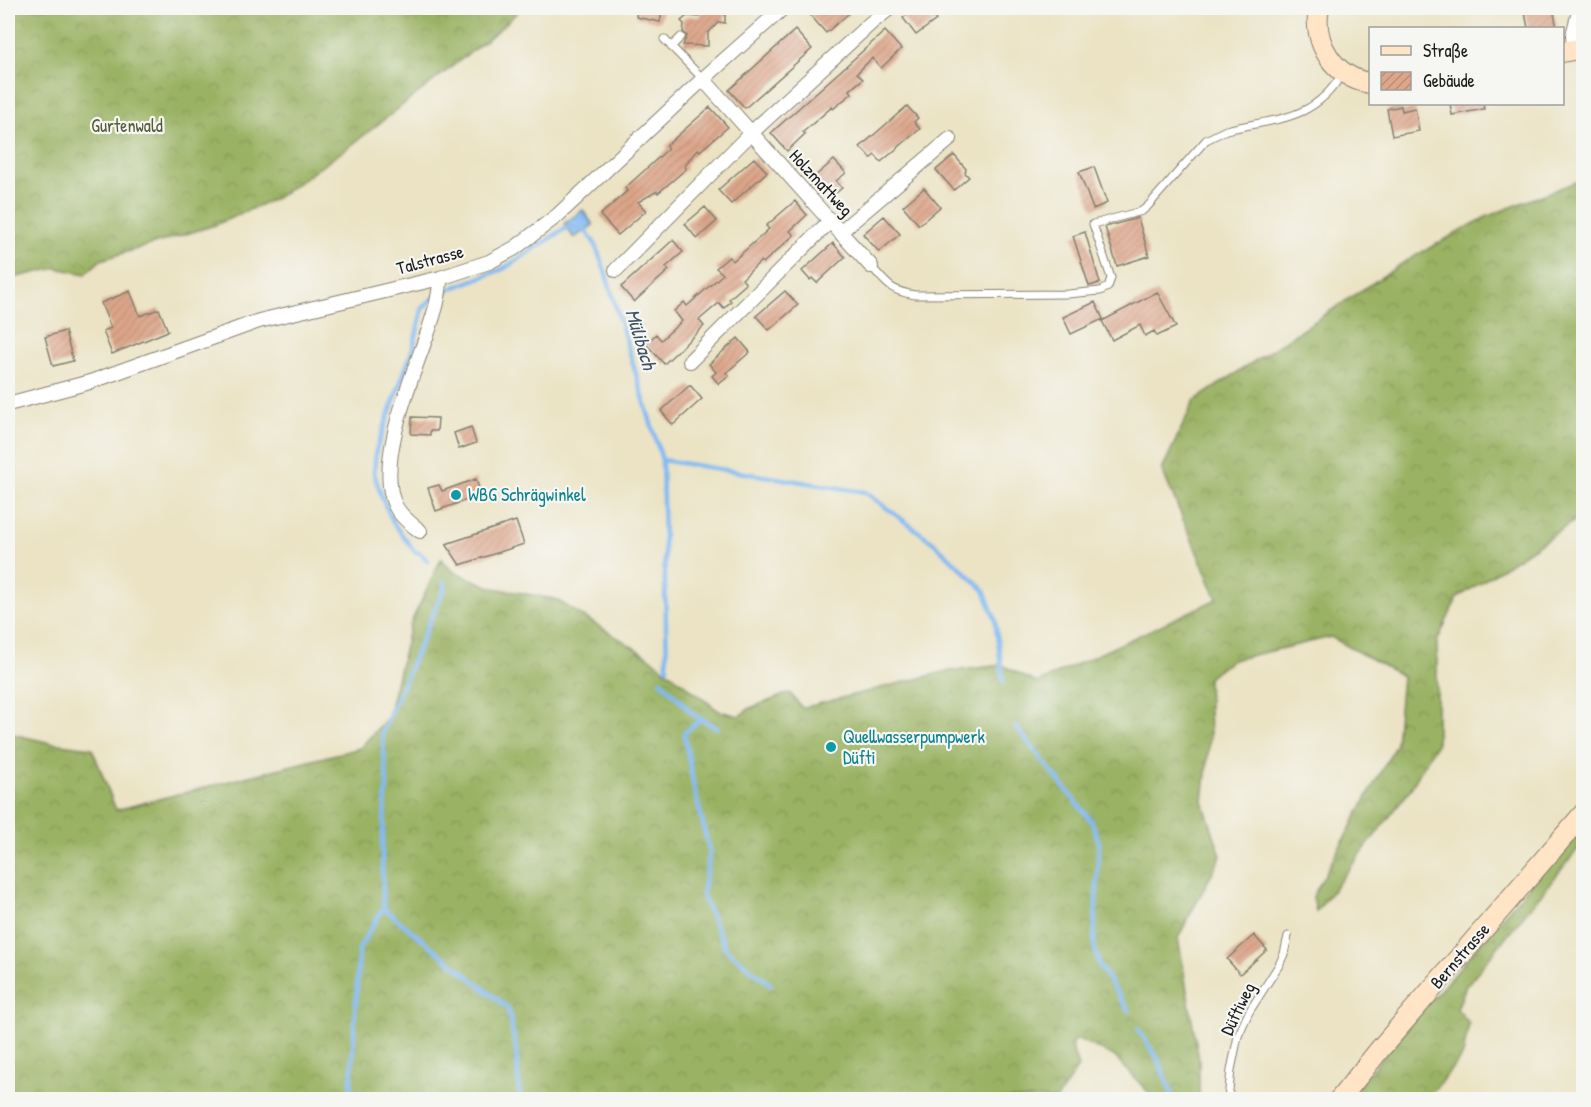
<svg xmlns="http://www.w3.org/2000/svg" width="1591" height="1107" font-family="'Patrick Hand',sans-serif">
<defs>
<pattern id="forest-crowns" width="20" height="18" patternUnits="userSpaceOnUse" patternTransform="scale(1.5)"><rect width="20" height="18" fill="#9ab263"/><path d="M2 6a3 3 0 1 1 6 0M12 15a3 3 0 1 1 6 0" fill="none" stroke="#849855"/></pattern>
<pattern id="water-ripples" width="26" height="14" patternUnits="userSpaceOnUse" patternTransform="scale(1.5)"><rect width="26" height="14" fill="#82baf2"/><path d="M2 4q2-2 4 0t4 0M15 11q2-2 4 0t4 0" fill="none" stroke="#709fcf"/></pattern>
<pattern id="building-hatch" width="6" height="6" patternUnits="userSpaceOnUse" patternTransform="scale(1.5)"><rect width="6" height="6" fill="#dda68a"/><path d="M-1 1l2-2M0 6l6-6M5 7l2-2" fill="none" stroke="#bd8e76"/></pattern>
</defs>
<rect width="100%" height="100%" fill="#f6f6f2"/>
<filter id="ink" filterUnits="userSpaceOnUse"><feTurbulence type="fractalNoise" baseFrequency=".0167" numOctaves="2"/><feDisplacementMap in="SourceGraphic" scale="12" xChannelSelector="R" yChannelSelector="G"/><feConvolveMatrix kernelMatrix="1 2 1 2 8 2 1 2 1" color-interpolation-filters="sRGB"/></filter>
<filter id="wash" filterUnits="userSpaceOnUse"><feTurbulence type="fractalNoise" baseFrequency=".008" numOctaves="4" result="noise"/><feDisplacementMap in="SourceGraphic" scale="24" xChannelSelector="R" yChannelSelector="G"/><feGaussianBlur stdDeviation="1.35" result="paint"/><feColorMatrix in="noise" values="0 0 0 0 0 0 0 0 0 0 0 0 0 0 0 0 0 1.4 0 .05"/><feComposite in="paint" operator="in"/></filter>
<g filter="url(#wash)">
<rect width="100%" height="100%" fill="#ebe3c4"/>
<path fill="url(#forest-crowns)" stroke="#5b6740" stroke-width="1.5" d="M 8,8 L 522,8 L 495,33 L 349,147 L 276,198 L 215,225 L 101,260 L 85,274 L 56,268 L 8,279 Z
M 1583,179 L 1583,515 L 1457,598 L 1437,642 L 1437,742 L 1410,790 L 1316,912 L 1313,896 L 1396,744 L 1402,676 L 1331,637 L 1232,660 L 1208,678 L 1210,736 L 1203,802 L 1221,856 L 1178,938 L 1199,1060 L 1199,1099 L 1153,1099 L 1150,1094 L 1114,1056 L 1078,1039 L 1071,1044 L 1078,1067 L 1057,1099 L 8,1100 L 8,733 L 51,743 L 92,748 L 116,810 L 360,748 L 388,717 L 410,625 L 441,559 L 454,572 L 493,588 L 555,599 L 649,657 L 719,711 L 739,716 L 750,708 L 790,693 L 802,708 L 944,672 L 1002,665 L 1037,683 L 1217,599 L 1162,470 L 1194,401 L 1406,261 L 1486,217 Z
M 1583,823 L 1583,843 L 1466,986 L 1457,1009 L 1469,1023 L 1463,1055 L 1427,1099 L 1346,1100 Z"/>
<path fill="url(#water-ripples)" stroke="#4f6b87" stroke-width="1.5" d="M 583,210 L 593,225 L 574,238 L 564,224 Z"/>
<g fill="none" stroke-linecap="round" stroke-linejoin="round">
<path stroke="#82baf2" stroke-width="4.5" d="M 585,230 L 594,242 L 605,271 L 662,460 L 667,668
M 441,294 L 455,287 L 503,269 L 566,228
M 662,460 L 865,492 L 934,543 L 984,590 L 995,619 L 1003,680
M 428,561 L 420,553 L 415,552 L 394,524 L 382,498 L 374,473 L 376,450 L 413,348 L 423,307 L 434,298
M 661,681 L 694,715 L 701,719 L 684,733 L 693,783 L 710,853 L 702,895 L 726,949 L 771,985
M 701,719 L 717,728
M 1016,727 L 1092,822 L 1099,843 L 1094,943 L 1099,965 L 1129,1011
M 383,908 L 508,1008 L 516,1049 L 520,1100
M 1138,1029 L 1158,1059 L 1174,1100
M 350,1100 L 359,949 L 383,908 L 382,847 L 387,782 L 382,733 L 431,618 L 445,588 L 444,581"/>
</g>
<g id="blocks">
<path fill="url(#building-hatch)" d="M 637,8 L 663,8 L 660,22 L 636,17 Z
M 700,8 L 725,8 L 725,23 L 719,22 L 708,33 L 708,46 L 683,45 L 687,36 L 683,32 L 684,24 L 681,21 L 687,16 L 700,17 Z
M 820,8 L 855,8 L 826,33 L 811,16 Z
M 918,8 L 927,8 L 936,20 L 916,35 L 903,18 Z
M 1524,8 L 1553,8 L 1557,28 L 1528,28 Z
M 795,30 L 812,49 L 745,108 L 729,90 Z
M 885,31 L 901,49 L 881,68 L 872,58 L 857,73 L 863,79 L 850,90 L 852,93 L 833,109 L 832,107 L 803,132 L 805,134 L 787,151 L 771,133 Z
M 1450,104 L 1483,104 L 1484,109 L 1452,115 Z
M 907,106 L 918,118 L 914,122 L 920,129 L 881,162 L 875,155 L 871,158 L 860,147 Z
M 1401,106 L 1402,111 L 1415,108 L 1419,131 L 1392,136 L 1387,109 Z
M 710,107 L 728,127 L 700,151 L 698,149 L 685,165 L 686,169 L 658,193 L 657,191 L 638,202 L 646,211 L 618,235 L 600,215 L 627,191 L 625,188 L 668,149 L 666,146 Z
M 954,155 L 966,169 L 965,173 L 969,177 L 954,190 L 936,170 Z
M 754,158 L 767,172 L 731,204 L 718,190 Z
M 834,160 L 846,173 L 836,181 L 842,188 L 831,197 L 814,177 Z
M 1094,167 L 1107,203 L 1093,209 L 1079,172 Z
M 924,188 L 940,207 L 919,225 L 903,206 Z
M 795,201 L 807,215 L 790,231 L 794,235 L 763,263 L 761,261 L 742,279 L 746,284 L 729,299 L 731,301 L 724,308 L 719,303 L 699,320 L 704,326 L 664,364 L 646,344 L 656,334 L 661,340 L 682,321 L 674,311 L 684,302 L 687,306 L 723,274 L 716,268 L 729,257 L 733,261 L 769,229 L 766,226 Z
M 705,207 L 717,221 L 697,239 L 685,224 Z
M 884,216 L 900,234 L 879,252 L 863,234 Z
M 1138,218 L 1149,256 L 1117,266 L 1105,227 Z
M 1085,232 L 1100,283 L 1089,286 L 1073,236 Z
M 673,240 L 683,252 L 666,267 L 669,270 L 634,302 L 621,287 Z
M 833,243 L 845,257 L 817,283 L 812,278 L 810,280 L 802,271 Z
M 130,291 L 140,316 L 159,309 L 168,331 L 112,354 L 103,331 L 111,328 L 101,303 Z
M 785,291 L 798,305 L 769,330 L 756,316 Z
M 1157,292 L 1176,327 L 1157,336 L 1154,331 L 1145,336 L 1140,325 L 1112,340 L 1102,321 Z
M 1095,302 L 1103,319 L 1071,334 L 1063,317 Z
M 65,331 L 73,361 L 53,366 L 45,337 Z
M 738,338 L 750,352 L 726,373 L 729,376 L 719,384 L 712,376 L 716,372 L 709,364 Z
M 690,385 L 702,399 L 673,425 L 661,411 Z
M 412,417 L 438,418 L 437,431 L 430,431 L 430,435 L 411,434 Z
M 471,427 L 476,443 L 459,449 L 454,433 Z
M 476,479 L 481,495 L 436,511 L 428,488 L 439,485 L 442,491 Z
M 516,521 L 524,544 L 460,565 L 446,544 Z
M 1254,935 L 1267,950 L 1240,974 L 1227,959 Z"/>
</g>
</g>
<g filter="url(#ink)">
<use href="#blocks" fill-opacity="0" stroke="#848070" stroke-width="1.5"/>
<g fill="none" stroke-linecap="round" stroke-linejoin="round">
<defs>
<path id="lane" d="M 664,39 L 703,79
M 671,47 L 681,37
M 871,266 C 887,284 890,291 915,295 L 1068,294 L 1100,291 L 1108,287 L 1111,278 L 1093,224 L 1142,211 L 1148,206 L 1206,140 L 1226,130 C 1275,118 1313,122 1342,74
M 1228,1100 L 1231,1070 L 1238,1036 L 1249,1012 L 1279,965 L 1284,954 L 1288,936"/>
<path id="street" d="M 1574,49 L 1573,35 L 1580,8
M 703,79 L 840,232 L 950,139
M 840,232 L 871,266
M 616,270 L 751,133 L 872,22 L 890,8
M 690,361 L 830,221
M 8,404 L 90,382 L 259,321 L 440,278 L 489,262 L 515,248 L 558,215 L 703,79 L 783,8
M 420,531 C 411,524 400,516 395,505 C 375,462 413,375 428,332 C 434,314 440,297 440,278"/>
<path id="secondary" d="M 1319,8 C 1312,42 1334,78 1370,83
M 1562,52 L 1584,48
M 1339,1100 L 1380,1049 L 1584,813"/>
</defs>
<use href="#lane" stroke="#848070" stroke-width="9"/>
<use href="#street" stroke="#848070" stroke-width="16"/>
<use href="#secondary" stroke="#848070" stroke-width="22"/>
<use href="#lane" stroke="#fff" stroke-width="7"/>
<use href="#street" stroke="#fff" stroke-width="14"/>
<use href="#secondary" stroke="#ffe4c6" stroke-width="20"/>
</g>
</g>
<g fill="#0f9aa8" stroke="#f6f6f2" stroke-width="2">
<circle cx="456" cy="495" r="6"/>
<circle cx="831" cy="747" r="6"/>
</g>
<g text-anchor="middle" stroke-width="4.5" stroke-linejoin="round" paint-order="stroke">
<g font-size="18" fill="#565b3a" stroke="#f6f6f2">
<text x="127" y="132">Gurtenwald</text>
</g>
<g font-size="18" fill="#1c1c1c" stroke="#f6f6f2">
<text transform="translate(821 183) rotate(47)" y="6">Holzmattweg</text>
<text transform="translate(430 260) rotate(-15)" y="6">Talstrasse</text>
<text transform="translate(1460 956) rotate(-49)" y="6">Bernstrasse</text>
<text transform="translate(1238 1009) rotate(-64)" y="6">Düftiweg</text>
</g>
<g font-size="18" fill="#0d838f" stroke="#f6f6f2" text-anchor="start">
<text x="468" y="501">WBG Schrägwinkel</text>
<text x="843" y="743">Quellwasserpumpwerk<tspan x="843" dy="21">Düfti</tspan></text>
</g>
<g font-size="20" font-style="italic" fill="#405367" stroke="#f6f6f2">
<text transform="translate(641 339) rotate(73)" y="7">Mülibach</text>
</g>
</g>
<rect width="1591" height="1107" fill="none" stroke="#f6f6f2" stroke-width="30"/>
<rect x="1369" y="27" width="195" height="78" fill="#f6f6f2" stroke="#9f9f9c" stroke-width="1.5"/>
<rect x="1381" y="46" width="30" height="9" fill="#ffe4c6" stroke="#9f9f9c" stroke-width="1.5"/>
<text x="1423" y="57" font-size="18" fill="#1c1c1c">Straße</text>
<rect x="1381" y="72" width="30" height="18" fill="url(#building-hatch)" stroke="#9f9f9c" stroke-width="1.5"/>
<text x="1423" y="87" font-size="18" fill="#1c1c1c">Gebäude</text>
</svg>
